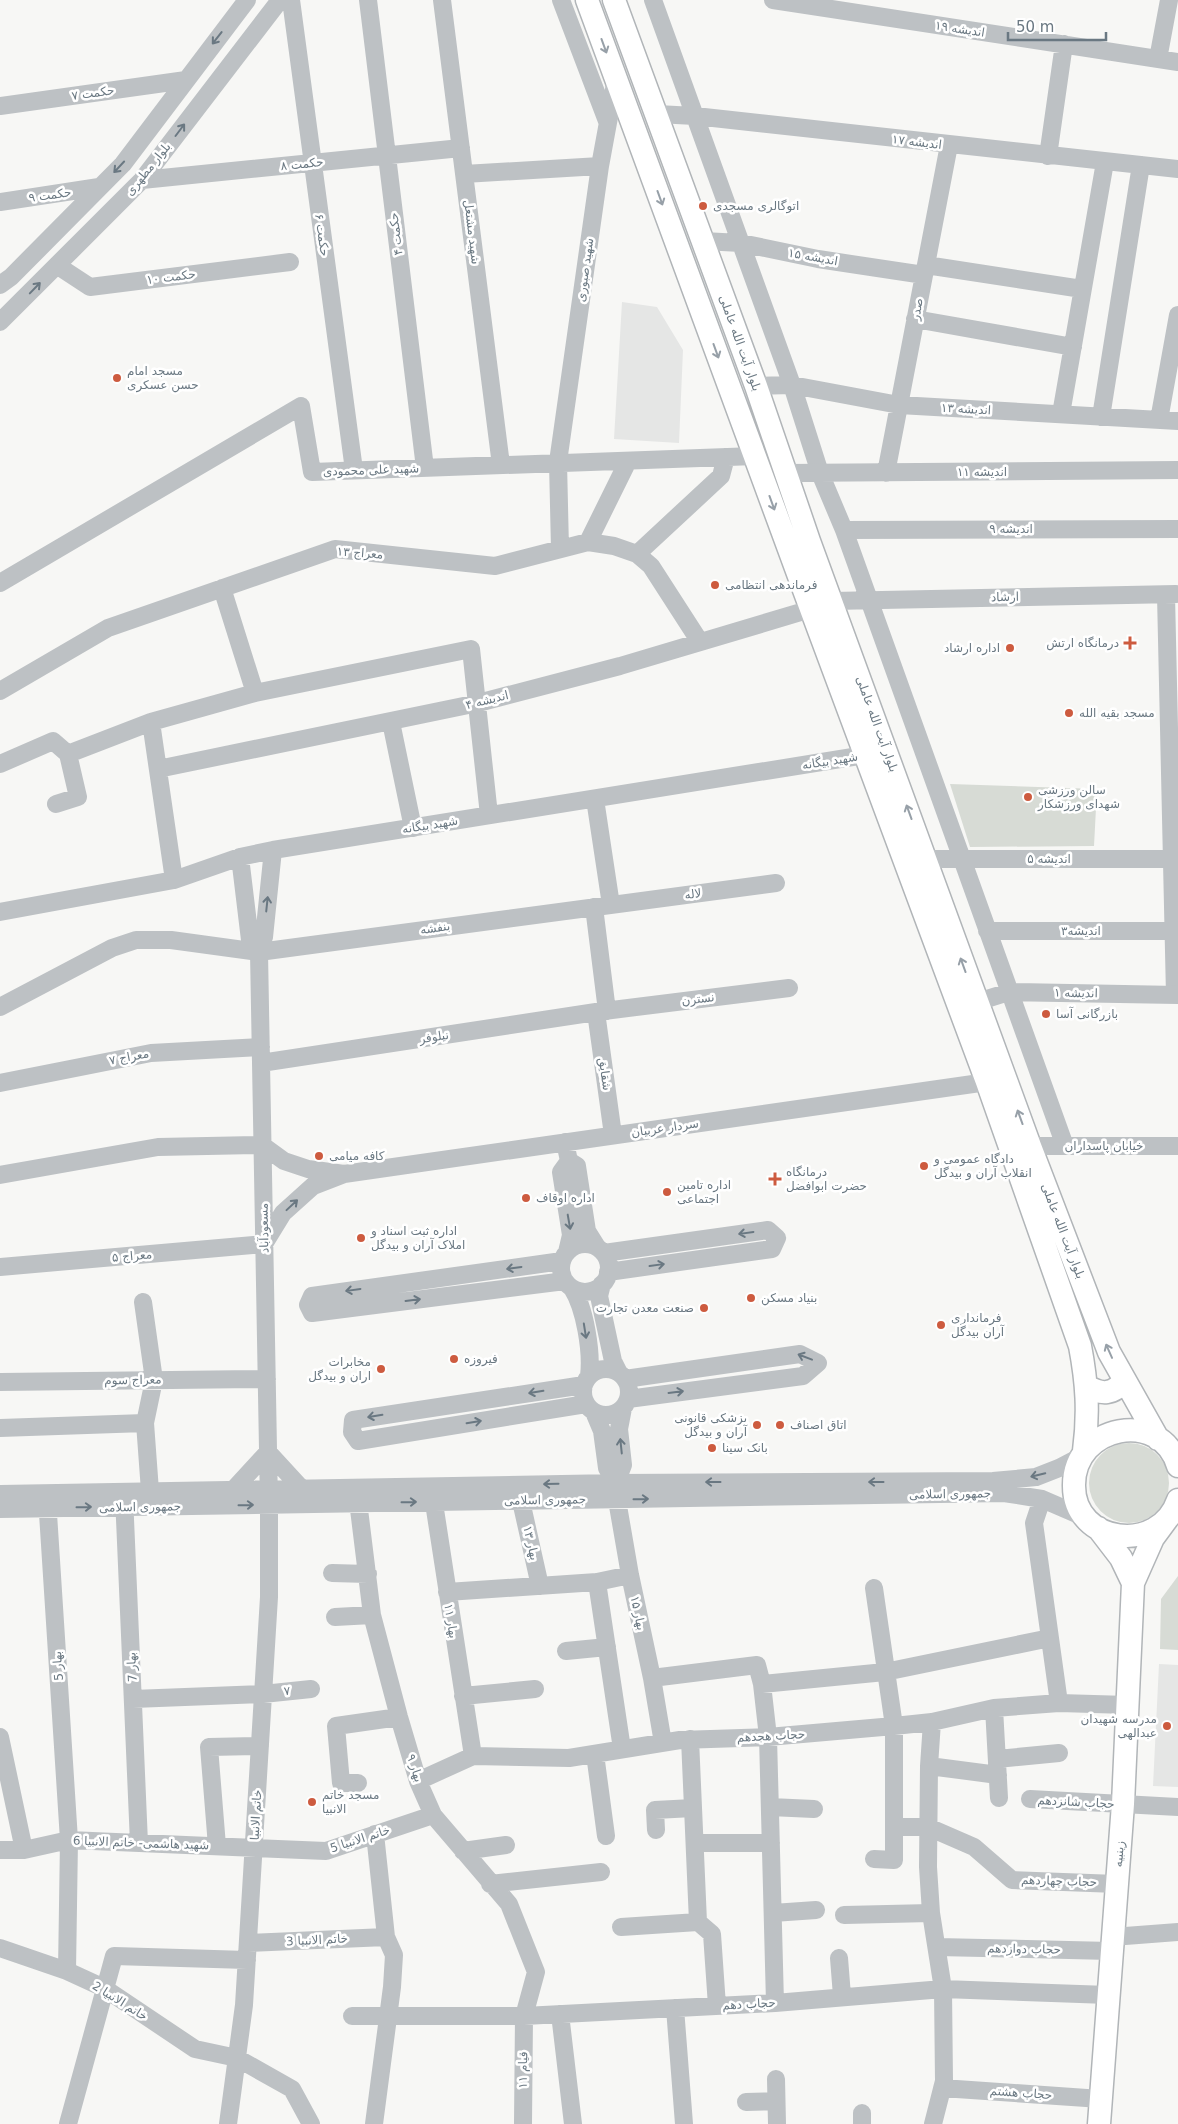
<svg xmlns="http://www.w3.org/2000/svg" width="1178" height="2124" font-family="'DejaVu Sans','Noto Naskh Arabic',sans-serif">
<rect width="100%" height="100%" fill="#f7f7f5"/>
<path fill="#e5e6e5" d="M 622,302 L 657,307 L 683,350 L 679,443 L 614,439 Z
M 1159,1664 L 1178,1665 L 1178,1787 L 1153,1786 Z"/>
<path fill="#d7dbd5" d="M 950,784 L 1097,789 L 1094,846 L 970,847 Z
M1089 1483a40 40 0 1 1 80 0a40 40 0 1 1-80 0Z
M 1178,1576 L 1178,1650 L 1160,1649 L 1161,1599 Z"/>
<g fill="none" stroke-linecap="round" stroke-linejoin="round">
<defs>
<path id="major" d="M 587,0 L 811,609 L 987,1082 L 1080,1346 C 1087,1383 1089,1413 1084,1451
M 614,0 L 756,386 L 809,541 L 1030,1146 L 1109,1352 L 1158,1439
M 1087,1386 C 1101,1395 1114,1395 1124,1380
M 1178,1466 C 1161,1408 1073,1425 1074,1486 C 1074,1544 1159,1555 1178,1500
M 1098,1528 L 1121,1558 L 1133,1583
M 1099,2124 L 1123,1804 L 1133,1583 L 1153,1538 L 1167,1519"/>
</defs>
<use href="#major" stroke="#b1b5b8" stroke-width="25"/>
<path stroke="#bdc1c4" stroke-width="18" d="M 291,0 L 354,470
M 368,0 L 425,468
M 442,0 L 501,465
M 561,0 L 607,121
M 653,0 L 792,385 L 820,473 L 844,530 L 1065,1146
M 773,0 L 1178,62
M 1158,59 L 1169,0
M 0,106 L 186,80
M 657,114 L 695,116 L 1178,169
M 1048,156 L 1064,44
M 464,174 L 600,166
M 142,180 L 461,148
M 0,202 L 99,187
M 703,241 L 741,243 L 818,259 L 924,275
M 926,265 L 1082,289
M 58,266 L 90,287 L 290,262
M 0,285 L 11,277 L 123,164 L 247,0
M 915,319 L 1073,347
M 0,322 L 142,180 L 280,0
M 756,386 L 792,385 L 899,405 L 1178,421
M 1061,414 L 1105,162
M 1101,417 L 1141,165
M 1159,420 L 1178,315
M 785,473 L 1178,470
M 886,473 L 949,145
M 844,530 L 1178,529
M 588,542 L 628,461
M 560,549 L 558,462 L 600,166 L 616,79
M 637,554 L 721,476 L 726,457
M 0,583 L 301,406 L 312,472 L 755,456
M 222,588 L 255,693
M 1166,595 L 1175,995
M 832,601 L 1176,594
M 0,691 L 108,628 L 335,549 L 495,566 L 588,542 L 614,546 L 637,554 L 651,566 L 700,642
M 151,722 L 174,880
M 391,722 L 413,828
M 0,764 L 53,741 L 68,754 L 151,722 L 255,693 L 471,649 L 489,815
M 158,769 L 478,703 L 620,666 L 811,609
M 595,799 L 611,905
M 56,804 L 78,797 L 68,754
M 240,857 L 250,940 L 259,952
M 926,859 L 1178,859
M 594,907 L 607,1011
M 0,912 L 174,880 L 240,857 L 273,850 L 865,755
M 987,931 L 1178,931
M 977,1002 L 1009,992 L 1178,995
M 0,1007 L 112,948 L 136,940 L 171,940 L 259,952 L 776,883
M 596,1012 L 613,1135
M 261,1063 L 596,1012 L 789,988
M 0,1083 L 151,1053 L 261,1047
M 565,1142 L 569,1161 L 577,1166 L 587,1231 L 597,1247
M 1030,1146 L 1178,1146
M 344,1174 L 987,1082
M 0,1175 L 158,1147 L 262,1145 L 284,1161 L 308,1169 L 344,1174 L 313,1186 L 283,1213 L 264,1244 L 0,1267
M561 1268a24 24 0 1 1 48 0a24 24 0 1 1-48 0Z
M 567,1252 L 571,1235 L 561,1172 L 569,1161
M 604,1253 L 768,1230 L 777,1238 L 772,1249 L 608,1272
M 562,1261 L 312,1296 L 308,1305 L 312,1313 L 565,1281
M 602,1284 L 599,1296 L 613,1361 L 618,1371
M 572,1288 C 585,1308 592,1352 589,1376
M 143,1302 L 154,1380 L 145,1423 L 150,1491
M583 1392a23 23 0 1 1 46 0a23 23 0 1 1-46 0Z
M 625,1379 L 800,1354 L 818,1363 L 803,1376 L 628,1399
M 0,1382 L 267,1379
M 584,1385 L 353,1420 L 352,1432 L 358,1441 L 586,1404
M 623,1408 L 619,1429 L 623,1465 L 616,1483 L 617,1500 L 630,1575 L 652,1678 L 663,1743
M 594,1412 L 602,1431 L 607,1468 L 616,1483
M 0,1428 L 145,1423
M 233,1490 L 268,1452 L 302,1489
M 432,1490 L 473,1756
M 357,1493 L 372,1615 L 399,1717 L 418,1781 L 433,1815 L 509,1904 L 536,1972 L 524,2016 L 523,2124
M 0,1494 L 616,1483 L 993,1481 L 1036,1477 L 1059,1468 L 1082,1456
M 124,1496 L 139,1843
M 47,1498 L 69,1840 L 67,1971
M 1042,1499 L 1034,1523 L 1059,1703
M 521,1501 L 540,1586
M 0,1509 L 1004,1493 L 1042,1499 L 1086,1518
M 332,1573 L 368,1574
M 597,1582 L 622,1749
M 447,1592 L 597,1582 L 630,1575
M 335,1617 L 372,1615
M 566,1651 L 607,1647
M 652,1678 L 757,1665 L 762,1684 L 885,1672 L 1050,1638
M 762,1684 L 768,1737 L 775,2003
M 463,1696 L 535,1689
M 133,1699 L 263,1694 L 311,1689
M 994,1708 L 999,1798
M 932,1722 L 929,1766 L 928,1867 L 931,1913 L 943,1989 L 944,2081 L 933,2124
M 0,1737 L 24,1850
M 595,1754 L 606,1836
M 997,1759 L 1059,1753
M 929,1766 L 998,1775
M 418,1781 L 473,1756 L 569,1758 L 680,1740 L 768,1737 L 894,1726 L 932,1722 L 994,1708 L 1059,1703 L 1128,1705
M 358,1783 L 341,1783 L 336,1726 L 399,1717
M 1030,1799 L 1178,1807
M 770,1807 L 814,1809
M 894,1827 L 928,1827 L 974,1847 L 1012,1880 L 1117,1884
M 656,1830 L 655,1810 L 693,1808
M 695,1843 L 771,1843
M 217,1846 L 209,1747 L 260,1746
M 0,1850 L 24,1850 L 69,1840 L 326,1851 L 433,1815
M 463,1851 L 506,1845
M 874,1859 L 894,1860 L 894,1726 L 874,1588
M 490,1884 L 601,1872
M 773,1913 L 816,1910
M 844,1915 L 931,1913
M 698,1922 L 712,1934 L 717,2006
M 621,1927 L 698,1922 L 690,1739
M 1112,1937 L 1178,1932
M 248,1943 L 386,1937
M 937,1947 L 1111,1951
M 0,1948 L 67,1971 L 104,1988 L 195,2049 L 237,2058 L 292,2089 L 311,2124
M 839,1958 L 842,1996
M 675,2008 L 684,2124
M 560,2014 L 573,2124
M 352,2016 L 524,2016 L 775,2003 L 943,1989 L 1108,1995
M 776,2079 L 777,2124
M 942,2088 L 1101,2099
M 746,2102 L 776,2101
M 68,2124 L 114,1956 L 247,1960
M 228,2124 L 244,2005 L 269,1597 L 269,1505 L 259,952 L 264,937 L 273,850
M 374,2124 L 392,1987 L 394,1955 L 386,1937 L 375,1834
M 862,2124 L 862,2113"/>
<use href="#major" stroke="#fff" stroke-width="22"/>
</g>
<defs><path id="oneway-shaft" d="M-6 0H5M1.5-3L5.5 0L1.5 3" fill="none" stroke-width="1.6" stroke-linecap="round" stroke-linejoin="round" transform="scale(1.25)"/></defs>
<g stroke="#6a7882">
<use href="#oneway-shaft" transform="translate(217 38) rotate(128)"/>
<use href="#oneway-shaft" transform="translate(180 130) rotate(-53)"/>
<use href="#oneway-shaft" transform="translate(119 167) rotate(133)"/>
<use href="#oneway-shaft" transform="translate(35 288) rotate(-46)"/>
<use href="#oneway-shaft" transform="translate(267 904) rotate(-84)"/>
<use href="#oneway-shaft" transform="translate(292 1205) rotate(-43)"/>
<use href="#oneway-shaft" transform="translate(569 1222) rotate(80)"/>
<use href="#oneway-shaft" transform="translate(746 1233) rotate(172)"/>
<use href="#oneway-shaft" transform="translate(657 1265) rotate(-8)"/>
<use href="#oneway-shaft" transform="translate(514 1268) rotate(172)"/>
<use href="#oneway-shaft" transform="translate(353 1290) rotate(172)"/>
<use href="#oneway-shaft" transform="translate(413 1300) rotate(-7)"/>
<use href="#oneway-shaft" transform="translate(585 1331) rotate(81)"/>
<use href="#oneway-shaft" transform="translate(805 1357) rotate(-159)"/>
<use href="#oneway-shaft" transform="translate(536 1392) rotate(171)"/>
<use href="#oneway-shaft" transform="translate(676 1392) rotate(-7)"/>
<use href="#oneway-shaft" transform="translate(375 1416) rotate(171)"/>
<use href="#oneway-shaft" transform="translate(474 1422) rotate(-9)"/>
<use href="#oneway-shaft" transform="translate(621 1446) rotate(-96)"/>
<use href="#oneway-shaft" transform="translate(1038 1475) rotate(166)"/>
<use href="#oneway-shaft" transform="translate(713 1482) rotate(180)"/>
<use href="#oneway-shaft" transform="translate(876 1482) rotate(180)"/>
<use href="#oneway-shaft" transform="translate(551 1484) rotate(179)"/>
<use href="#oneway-shaft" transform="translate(641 1499) rotate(-1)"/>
<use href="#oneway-shaft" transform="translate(409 1502) rotate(-1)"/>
<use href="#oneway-shaft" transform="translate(246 1505) rotate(-1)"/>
<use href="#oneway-shaft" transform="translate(84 1507) rotate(-1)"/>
</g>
<g stroke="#97a0a8">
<use href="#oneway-shaft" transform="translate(604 46) rotate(70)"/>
<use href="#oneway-shaft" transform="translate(660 198) rotate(70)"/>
<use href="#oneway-shaft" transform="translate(716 351) rotate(70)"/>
<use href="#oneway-shaft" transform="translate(772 503) rotate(70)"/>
<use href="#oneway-shaft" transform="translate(909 812) rotate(-110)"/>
<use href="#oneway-shaft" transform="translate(963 965) rotate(-110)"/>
<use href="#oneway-shaft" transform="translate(1020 1117) rotate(-110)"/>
<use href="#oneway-shaft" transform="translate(1109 1351) rotate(-114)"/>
</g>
<g fill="#cd5b3f" stroke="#fff" stroke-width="2">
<circle cx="703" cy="206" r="5"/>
<circle cx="117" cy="378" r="5"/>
<circle cx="715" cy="585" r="5"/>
<path d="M1127.5 635.5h5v5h5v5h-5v5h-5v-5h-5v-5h5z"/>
<circle cx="1010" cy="648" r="5"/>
<circle cx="1069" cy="713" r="5"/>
<circle cx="1028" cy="797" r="5"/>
<circle cx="1046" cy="1014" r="5"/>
<circle cx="319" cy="1156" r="5"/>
<circle cx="924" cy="1166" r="5"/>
<path d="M772.5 1171.5h5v5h5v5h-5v5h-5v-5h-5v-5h5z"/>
<circle cx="667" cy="1192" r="5"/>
<circle cx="526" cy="1198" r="5"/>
<circle cx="361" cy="1238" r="5"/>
<circle cx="751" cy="1298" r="5"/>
<circle cx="704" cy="1308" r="5"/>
<circle cx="941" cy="1325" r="5"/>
<circle cx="454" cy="1359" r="5"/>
<circle cx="381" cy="1369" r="5"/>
<circle cx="757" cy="1425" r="5"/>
<circle cx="780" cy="1425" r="5"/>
<circle cx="712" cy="1448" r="5"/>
<circle cx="1167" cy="1726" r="5"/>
<circle cx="312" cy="1802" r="5"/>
</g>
<g text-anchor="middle" stroke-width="5" stroke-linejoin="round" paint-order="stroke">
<g font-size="12" fill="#6a7882" stroke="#fff">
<text transform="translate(960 29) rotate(9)" y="4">اندیشه ۱۹</text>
<text transform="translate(93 93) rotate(-8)" y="4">حکمت ۷</text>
<text transform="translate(917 142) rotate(7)" y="4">اندیشه ۱۷</text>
<text transform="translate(302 164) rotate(-6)" y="4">حکمت ۸</text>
<text transform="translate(148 169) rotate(-51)" y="4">بلوار مطهری</text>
<text transform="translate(50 195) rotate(-8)" y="4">حکمت ۹</text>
<text transform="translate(472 232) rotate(83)" y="4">شهید مشتعل</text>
<text transform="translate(396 234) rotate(-97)" y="4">حکمت ۴</text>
<text transform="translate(322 235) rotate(82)" y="4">حکمت ۶</text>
<text transform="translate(813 257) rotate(10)" y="4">اندیشه ۱۵</text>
<text transform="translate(585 270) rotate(-82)" y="4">شهید صبوری</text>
<text transform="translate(171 277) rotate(-7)" y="4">حکمت ۱۰</text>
<text transform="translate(917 309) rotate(-79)" y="4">صدر</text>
<text transform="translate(740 343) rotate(70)" y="4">بلوار آیت‌ الله عاملی</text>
<text transform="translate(966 409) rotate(3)" y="4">اندیشه ۱۳</text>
<text transform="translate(371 470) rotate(-2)" y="4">شهید علی محمودی</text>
<text x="982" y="476">اندیشه ۱۱</text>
<text x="1011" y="533">اندیشه ۹</text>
<text transform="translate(360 553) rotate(4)" y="4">معراج ۱۳</text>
<text transform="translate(1005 597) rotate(-1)" y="4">ارشاد</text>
<text transform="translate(487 700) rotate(-14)" y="4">اندیشه ۴</text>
<text transform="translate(877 724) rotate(70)" y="4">بلوار آیت‌ الله عاملی</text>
<text transform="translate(830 761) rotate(-9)" y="4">شهید بیگانه</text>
<text transform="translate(430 825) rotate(-9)" y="4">شهید بیگانه</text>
<text x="1049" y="863">اندیشه ۵</text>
<text transform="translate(693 894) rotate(-7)" y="4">لاله</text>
<text transform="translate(435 928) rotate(-8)" y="4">بنفشه</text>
<text x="1081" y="935">اندیشه۳</text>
<text transform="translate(1076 993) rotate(1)" y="4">اندیشه ۱</text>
<text transform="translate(698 999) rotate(-7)" y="4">نسترن</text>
<text transform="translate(434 1037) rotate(-9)" y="4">نیلوفر</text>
<text transform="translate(129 1057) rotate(-11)" y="4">معراج ۷</text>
<text transform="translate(605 1074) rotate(82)" y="4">شقایق</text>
<text transform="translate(665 1128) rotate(-8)" y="4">سردار عربیان</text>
<text x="1104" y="1150">خیابان پاسداران</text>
<text transform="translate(264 1228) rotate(-91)" y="4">مسعودآباد</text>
<text transform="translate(1063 1231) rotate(69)" y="4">بلوار آیت‌ الله عاملی</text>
<text transform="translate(132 1256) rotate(-5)" y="4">معراج ۵</text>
<text transform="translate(133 1380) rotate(-1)" y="4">معراج سوم</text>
<text transform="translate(950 1494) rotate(-1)" y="4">جمهوری اسلامی</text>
<text transform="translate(545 1500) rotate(-1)" y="4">جمهوری اسلامی</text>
<text transform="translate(140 1507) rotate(-1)" y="4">جمهوری اسلامی</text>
<text transform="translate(531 1543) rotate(77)" y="4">بهار ۱۳</text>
<text transform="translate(638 1613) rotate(78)" y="4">بهار ۱۵</text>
<text transform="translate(451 1621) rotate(81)" y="4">بهار ۱۱</text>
<text transform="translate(58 1666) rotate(-94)" y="4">بهار 5</text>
<text transform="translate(132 1667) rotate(-93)" y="4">بهار 7</text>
<text transform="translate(287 1691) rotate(-6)" y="4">۷</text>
<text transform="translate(771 1736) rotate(-3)" y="4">حجاب هجدهم</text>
<text transform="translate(415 1768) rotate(72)" y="4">بهار ۹</text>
<text transform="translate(1076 1802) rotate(3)" y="4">حجاب شانزدهم</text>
<text transform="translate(256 1815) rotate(-87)" y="4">خاتم الانبیا</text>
<text transform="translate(360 1839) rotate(-18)" y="4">خاتم الانبیا 5</text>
<text transform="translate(141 1843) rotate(2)" y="4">شهید هاشمی- خاتم الانبیا 6</text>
<text transform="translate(1119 1854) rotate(-85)" y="4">زینبیه</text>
<text transform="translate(1059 1881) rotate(2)" y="4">حجاب چهاردهم</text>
<text transform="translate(317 1940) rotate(-3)" y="4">خاتم الانبیا 3</text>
<text transform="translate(1024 1949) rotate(1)" y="4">حجاب دوازدهم</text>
<text transform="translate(120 2001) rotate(32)" y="4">خاتم الانبیا 2</text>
<text transform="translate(749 2004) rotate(-3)" y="4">حجاب دهم</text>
<text transform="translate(523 2070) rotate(-89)" y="4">قیام ۱۱</text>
<text transform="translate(1021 2093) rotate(4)" y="4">حجاب هشتم</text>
</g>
<g font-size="12" fill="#6a7882" stroke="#fff" text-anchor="start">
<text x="713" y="210">اتوگالری مسجدی</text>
<text x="127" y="375">مسجد امام<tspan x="127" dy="14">حسن عسکری</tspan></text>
<text x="725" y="589">فرماندهی انتظامی</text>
<text x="1119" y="647" text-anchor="end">درمانگاه ارتش</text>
<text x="1000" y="652" text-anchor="end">اداره ارشاد</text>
<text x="1079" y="717">مسجد بقیه الله</text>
<text x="1038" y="794">سالن ورزشی<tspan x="1038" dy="14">شهدای ورزشکار</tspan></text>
<text x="1056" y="1018">بازرگانی آسا</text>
<text x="329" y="1160">کافه میامی</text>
<text x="934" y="1163">دادگاه عمومی و<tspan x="934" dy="14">انقلاب آران و بیدگل</tspan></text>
<text x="786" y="1176">درمانگاه<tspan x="786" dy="14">حضرت ابوافضل</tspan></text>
<text x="677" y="1189">اداره تامین<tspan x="677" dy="14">اجتماعی</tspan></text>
<text x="536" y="1202">اداره اوقاف</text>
<text x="371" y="1235">اداره ثبت اسناد و<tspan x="371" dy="14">املاک آران و بیدگل</tspan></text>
<text x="761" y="1302">بنیاد مسکن</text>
<text x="694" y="1312" text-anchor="end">صنعت معدن تجارت</text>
<text x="951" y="1322">فرمانداری<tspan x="951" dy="14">آران بیدگل</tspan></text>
<text x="464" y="1363">فیروزه</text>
<text x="371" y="1366" text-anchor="end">مخابرات<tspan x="371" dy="14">اران و بیدگل</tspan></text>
<text x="747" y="1422" text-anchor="end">پزشکی قانونی<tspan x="747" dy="14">آران و بیدگل</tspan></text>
<text x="790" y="1429">اتاق اصناف</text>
<text x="722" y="1452">بانک سینا</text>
<text x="1157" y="1723" text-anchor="end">مدرسه شهیدان<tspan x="1157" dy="14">عبدالهی</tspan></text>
<text x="322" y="1799">مسجد خاتم<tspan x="322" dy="14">الانبیا</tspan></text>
</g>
</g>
<path d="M1008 32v8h98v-8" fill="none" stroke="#6a7882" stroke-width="2.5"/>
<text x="1016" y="32" font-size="15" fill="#6a7882" stroke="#ffffff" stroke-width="4" paint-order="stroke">50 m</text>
</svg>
